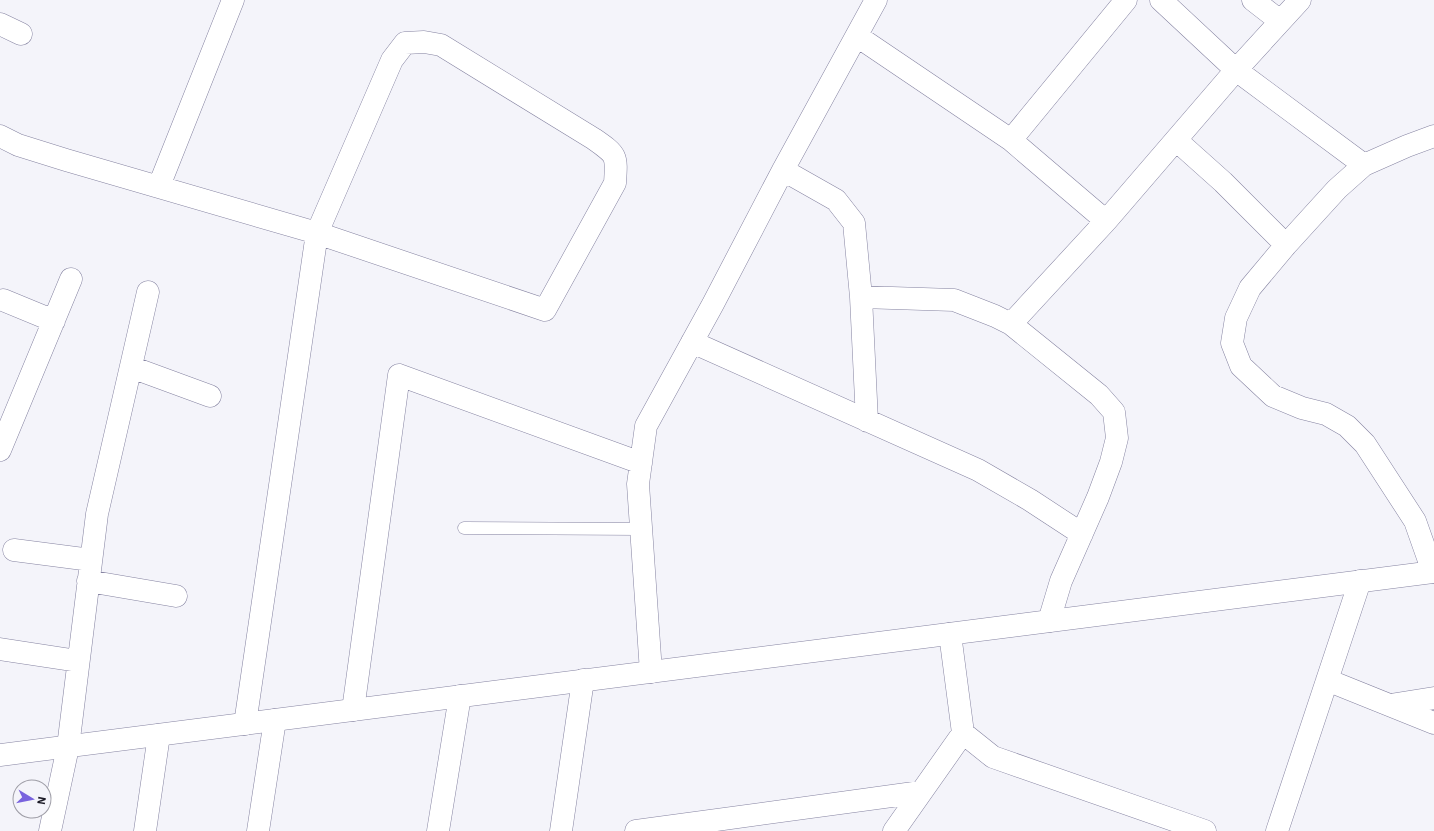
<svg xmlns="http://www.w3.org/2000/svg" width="1434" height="831" font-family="'IBM Plex Sans',sans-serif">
<rect width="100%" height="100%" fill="#f4f4fa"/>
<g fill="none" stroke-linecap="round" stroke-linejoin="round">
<defs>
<path id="service" d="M 464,528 L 641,529"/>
<path id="minor" d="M 1161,0 L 1236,70 L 1364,165
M 1253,0 L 1280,21
M 0,24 L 21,34
M 857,36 L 1011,140 L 1106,221
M 0,136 L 18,145 L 66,160 L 317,233 L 545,310 L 615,183 C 617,155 617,155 594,139 L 441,45 L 424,42 L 405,43 L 392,60 L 317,233 L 245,724
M 1011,140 L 1126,0
M 1176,140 L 1223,182 L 1286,245
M 783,170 L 836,200 L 854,223 L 861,297 L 867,421
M 159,186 L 233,0
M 861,297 L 954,300 L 995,316 L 1011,324 L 1099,395 L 1114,412 L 1117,438 L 1111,462 L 1098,497 L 1061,581 L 1049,621
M 3,300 L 54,321
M 1011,324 L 1106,221 L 1236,70 L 1300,0
M 692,342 L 978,470 L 1030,500 L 1082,534
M 131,367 L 210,396
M 0,450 L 71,279
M 14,550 L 91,560
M 1433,572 L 1415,521 L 1365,444 L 1347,426 L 1326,414 L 1302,408 L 1273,396 L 1241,366 L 1232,343 L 1236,318 L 1250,288 L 1286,245 L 1337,189 L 1364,165 L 1407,146 L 1434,136
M 88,581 L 176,596
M 0,649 L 78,661
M 651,672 L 638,484 L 646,426 L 713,304 L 783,170 L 876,0
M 1327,680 L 1434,723
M 1390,705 L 1434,698
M 353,710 L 399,375 L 641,463
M 963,733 L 993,757 L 1205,831
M 50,831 L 68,747 L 97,514 L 148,292
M 145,831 L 159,735
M 258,831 L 275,720
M 438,831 L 460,696
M 561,831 L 583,680
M 636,831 L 921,792
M 894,831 L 963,733 L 950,634
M 1277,831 L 1360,581"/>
<path id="secondary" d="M 0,755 L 1434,572"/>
</defs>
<use href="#service" stroke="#8583a1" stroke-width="13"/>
<use href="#minor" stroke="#8583a1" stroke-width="23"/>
<use href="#secondary" stroke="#8583a1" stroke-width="23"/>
<use href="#service" stroke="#fff" stroke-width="12"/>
<use href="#minor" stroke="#fff" stroke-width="22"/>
<use href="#secondary" stroke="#fff" stroke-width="22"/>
</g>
<g transform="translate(32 799) rotate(100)"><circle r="19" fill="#f4f4fa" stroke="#9e9da6"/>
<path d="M0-3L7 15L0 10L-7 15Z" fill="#7963de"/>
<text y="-6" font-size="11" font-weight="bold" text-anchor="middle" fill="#1c1b27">N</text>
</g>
</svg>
